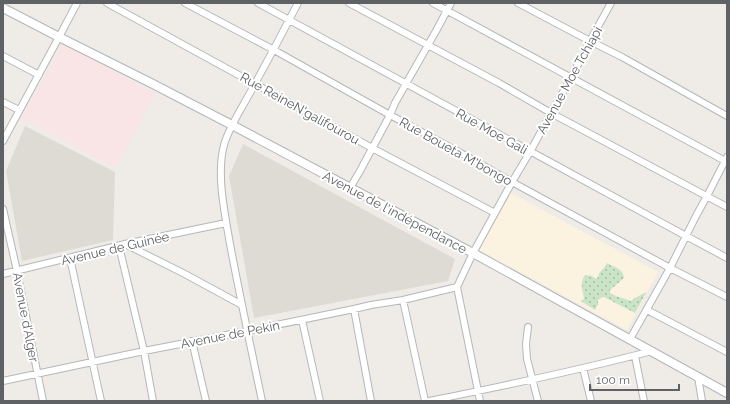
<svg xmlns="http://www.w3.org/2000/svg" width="730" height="404" font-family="Raleway,sans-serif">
<defs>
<pattern id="grass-dots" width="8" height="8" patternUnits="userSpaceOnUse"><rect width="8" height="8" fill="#c9e4c6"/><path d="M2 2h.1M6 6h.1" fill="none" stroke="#a6bca4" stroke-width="1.8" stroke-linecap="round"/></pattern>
</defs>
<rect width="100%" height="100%" fill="#efece7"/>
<path fill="#fbf2e0" d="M 511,193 L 658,272 L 627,330 L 479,250 Z"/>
<path fill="#dedbd5" d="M 25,126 L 115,172 L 113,240 L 22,261 L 6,171 Z
M 243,144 L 455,259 L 448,281 L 254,318 L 229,176 Z"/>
<path fill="#f9e5e5" d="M 64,43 L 155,94 L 116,168 L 21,118 Z"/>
<path fill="url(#grass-dots)" d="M 607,263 C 615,268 623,268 624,278 L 610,290 L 610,293 L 616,296 L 631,301 C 635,297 640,296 644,293 L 646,293 L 635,313 L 604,297 L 602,297 L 598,300 L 598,304 L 595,310 L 581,301 L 584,299 C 583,289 579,284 585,275 L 592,276 L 596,279 C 599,277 598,275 600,272 C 603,269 605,267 607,263 Z"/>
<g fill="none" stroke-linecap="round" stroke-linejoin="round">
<defs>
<path id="street" d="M 107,3 L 372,148 L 495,213
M 185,3 L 274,50 L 390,115 L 459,152 L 512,182 L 670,268 L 727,297
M 258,3 L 686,236 L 727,258
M 349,3 L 499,83 L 551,113 L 727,207
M 433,3 L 727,162
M 518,3 L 590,41 L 622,57 L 727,116
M 3,56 L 39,75
M 3,102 L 19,110
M 3,141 L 59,37 L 77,3
M 350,188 L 360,171 L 390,115 L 395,103 L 436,31 L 451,3
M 3,209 L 17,271 L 43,401
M 125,244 L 183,273 L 242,305
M 119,246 L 144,351 L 153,401
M 70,258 L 101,401
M 3,274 L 125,244 L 226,223
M 403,300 L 425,401
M 354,309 L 371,401
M 647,310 L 727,352
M 302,320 L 320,401
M 528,327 L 526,344 L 527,359 L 538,401
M 630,339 L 670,268 L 696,216 L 707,196 L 727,157
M 192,341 L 206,401
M 635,356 L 644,401
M 583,368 L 591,401
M 698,377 L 702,401
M 3,381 L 144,351 L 247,331 L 354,309 L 371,305 L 403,300 L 457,287
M 262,401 C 251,349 240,297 230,244 C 225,214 216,174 224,145 C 229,127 242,108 251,91 C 267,62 283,32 298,3
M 429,401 C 504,386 579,370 652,351
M 480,401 L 457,287 L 473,253 L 512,182 L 530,152 L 551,113 L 571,78 L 590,41 L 611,3"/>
<path id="secondary" d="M 3,8 L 59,37 L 151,83 L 232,125 L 473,253 L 727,393"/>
</defs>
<use href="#street" stroke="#b4b7ba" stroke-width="8"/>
<use href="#secondary" stroke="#b3b6ba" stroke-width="10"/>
<use href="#street" stroke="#fff" stroke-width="6"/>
<use href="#secondary" stroke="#fff" stroke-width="8"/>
</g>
<g text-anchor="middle" stroke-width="4" stroke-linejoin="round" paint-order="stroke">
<g font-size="13" fill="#5e6265" stroke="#fff">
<text transform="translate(569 80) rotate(-61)" y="5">Avenue Moe Tchiapi</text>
<text transform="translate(300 108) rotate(29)" y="5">Rue ReineN'galifourou</text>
<text transform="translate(492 131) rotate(29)" y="5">Rue Moe Gali</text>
<text transform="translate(456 151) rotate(29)" y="5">Rue Boueta M'bongo</text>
<text transform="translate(395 212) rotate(28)" y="5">Avenue de l'indépendance</text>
<text transform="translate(115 248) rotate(-13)" y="5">Avenue de Guinée</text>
<text transform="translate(26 317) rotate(79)" y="5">Avenue d'Alger</text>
<text transform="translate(230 334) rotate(-11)" y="5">Avenue de Pekin</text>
</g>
</g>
<rect width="730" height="404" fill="none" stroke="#5e6265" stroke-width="8"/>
<path d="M590 384v6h89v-6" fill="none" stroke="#5e6265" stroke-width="2"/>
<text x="596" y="384" font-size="12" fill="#5e6265" stroke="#ffffff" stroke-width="3" paint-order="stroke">100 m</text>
</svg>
